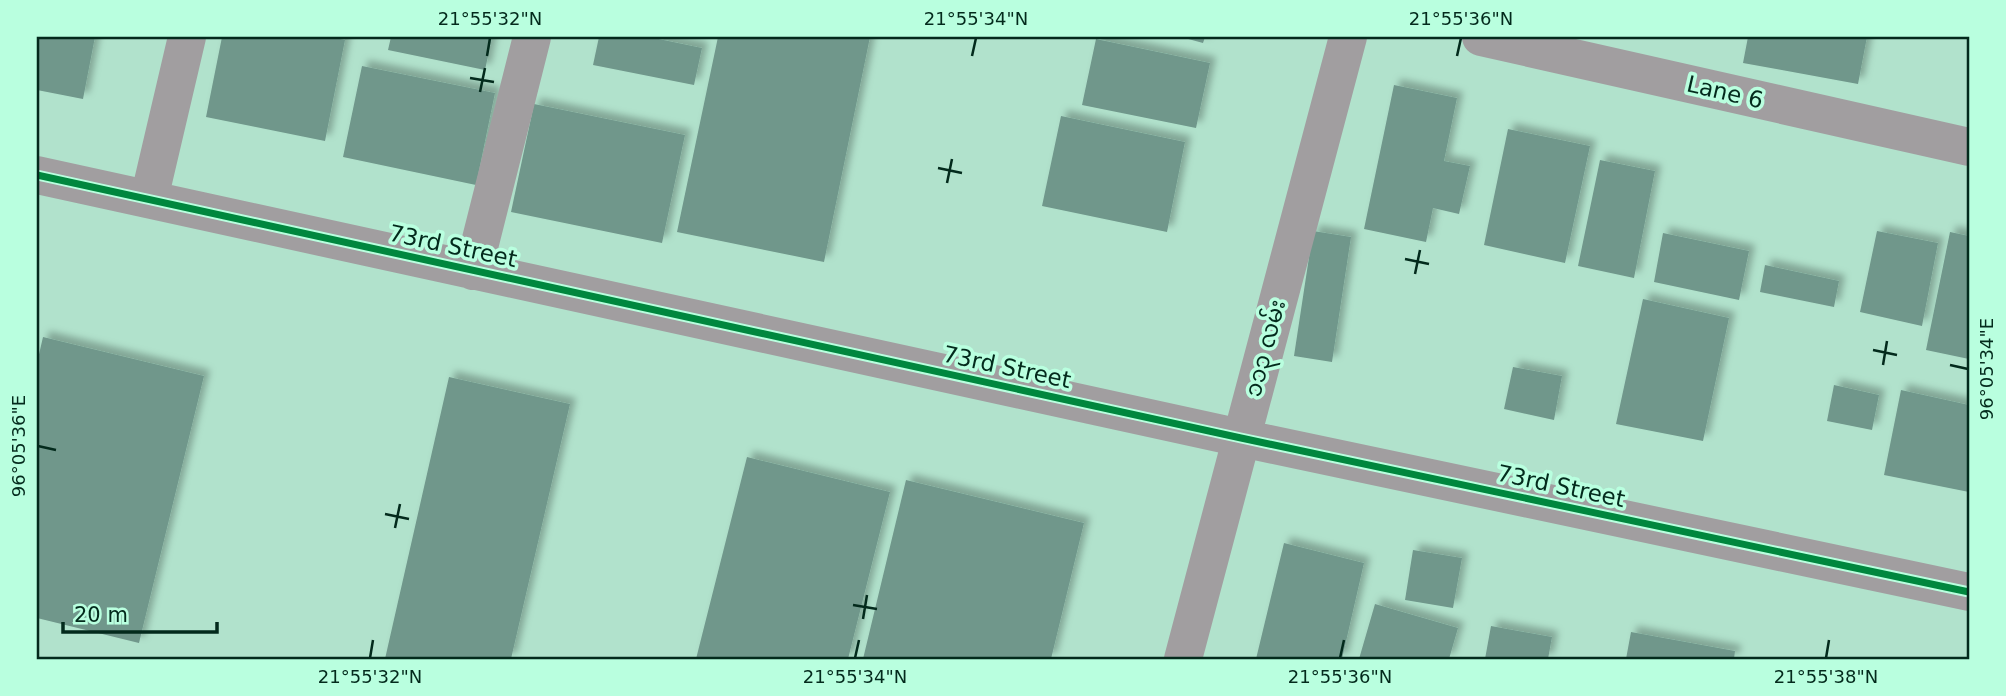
<svg xmlns="http://www.w3.org/2000/svg" width="2006" height="696" font-family="'DejaVu Sans','Noto Sans Myanmar',sans-serif">
<defs>
<filter id="shadow"><feDropShadow dx="6" dy="-6" stdDeviation="3.5" flood-color="#0004"/></filter>
</defs>
<rect width="100%" height="100%" fill="#b1e2cc"/>
<path fill="#70978b" filter="url(#shadow)" d="M 37,37 L 95,37 L 83,99 L 37,90 Z
M 222,37 L 331,37 L 345,40 L 325,141 L 206,117 Z
M 391,37 L 492,37 L 485,70 L 388,50 Z
M 599,37 L 649,37 L 702,48 L 694,85 L 593,65 Z
M 718,37 L 870,37 L 824,262 L 677,232 Z
M 1181,37 L 1205,37 L 1203,43 Z
M 1748,37 L 1867,37 L 1858,84 L 1743,63 Z
M 1096,39 L 1210,63 L 1196,128 L 1082,105 Z
M 362,66 L 495,93 L 476,185 L 343,157 Z
M 1394,85 L 1457,98 L 1444,161 L 1470,166 L 1459,214 L 1433,208 L 1426,242 L 1364,229 Z
M 534,104 L 685,135 L 662,243 L 511,212 Z
M 1061,116 L 1185,142 L 1167,232 L 1042,206 Z
M 1508,129 L 1590,146 L 1565,263 L 1484,245 Z
M 1600,160 L 1655,171 L 1634,278 L 1578,266 Z
M 1313,231 L 1351,237 L 1332,362 L 1294,356 Z
M 1877,231 L 1938,243 L 1922,326 L 1860,312 Z
M 1950,232 L 1969,236 L 1969,359 L 1926,350 Z
M 1663,233 L 1749,251 L 1739,300 L 1654,282 Z
M 1765,265 L 1839,281 L 1834,307 L 1760,292 Z
M 1643,299 L 1729,318 L 1703,441 L 1616,424 Z
M 43,337 L 204,376 L 139,643 L 37,618 L 37,363 Z
M 1513,367 L 1562,376 L 1554,420 L 1504,409 Z
M 449,377 L 570,404 L 511,659 L 385,659 Z
M 1834,385 L 1879,395 L 1872,430 L 1827,421 Z
M 1901,390 L 1969,405 L 1969,492 L 1884,475 Z
M 747,457 L 890,492 L 848,659 L 696,659 Z
M 906,480 L 1084,523 L 1051,659 L 863,659 Z
M 1284,543 L 1364,563 L 1342,659 L 1256,659 Z
M 1413,550 L 1462,558 L 1453,608 L 1405,600 Z
M 1375,604 L 1458,628 L 1449,659 L 1359,659 Z
M 1491,626 L 1552,637 L 1548,659 L 1485,659 Z
M 1631,632 L 1735,651 L 1734,659 L 1626,659 Z"/>
<g fill="none" stroke-linecap="round" stroke-linejoin="round">
<path stroke="#a19ea0" stroke-width="38" d="M 1481,37 L 1969,147
M 37,175 L 1241,438 L 1969,592
M 149,199 L 187,37
M 473,271 L 532,37
M 1183,659 L 1348,37"/>
<defs>
<path id="cycleway" d="M 37,175 L 1241,438 L 1969,592"/>
</defs>
<use href="#cycleway" stroke="#b9ffdf" stroke-width="11"/>
<use href="#cycleway" stroke="#00873e" stroke-width="7"/>
</g>
<path fill="none" stroke="#032a1c" stroke-width="2.5" d="M 487,56 L 490,38M 972,56 L 976,38M 1457,56 L 1461,38M 470,78 L 494,82M 480,92 L 485,68M 938,168 L 962,173M 947,183 L 952,159M 1405,259 L 1429,264M 1415,274 L 1420,250M 1873,350 L 1897,355M 1883,365 L 1887,341M 1950,365 L 1968,369M 38,446 L 56,450M 385,514 L 409,519M 395,528 L 400,504M 853,605 L 877,609M 863,619 L 867,595M 370,658 L 373,640M 855,658 L 859,640M 1340,658 L 1344,640M 1826,658 L 1829,640"/>
<g text-anchor="middle" stroke-width="7" stroke-linejoin="round" paint-order="stroke">
<g font-size="23" fill="#032a1c" stroke="#b9ffdf">
<text transform="translate(1725 92) rotate(13)" y="8">Lane 6</text>
<text transform="translate(453 246) rotate(12)" y="8">73rd Street</text>
<text transform="translate(1265 348) rotate(-75)" y="8">၁၁၃ လမ်း</text>
<text transform="translate(1007 367) rotate(12)" y="8">73rd Street</text>
<text transform="translate(1561 486) rotate(12)" y="8">73rd Street</text>
</g>
</g>
<rect width="2006" height="696" fill="none" stroke="#b9ffdf" stroke-width="77"/>
<path d="M63 622v10h154v-10" fill="none" stroke="#032a1c" stroke-width="3.5"/>
<text x="74" y="622" font-size="21" fill="#032a1c" stroke="#b9ffdf" stroke-width="5" paint-order="stroke">20 m</text>
<rect x="38" y="38" width="1930" height="620" fill="none" stroke="#032a1c" stroke-width="2.5"/>
<g font-size="18" text-anchor="middle" fill="#032a1c">
<text x="490" y="25">21°55'32"N</text>
<text x="976" y="25">21°55'34"N</text>
<text x="1461" y="25">21°55'36"N</text>
<text transform="translate(1987 369) rotate(-90)" y="6">96°05'34"E</text>
<text transform="translate(19 446) rotate(-90)" y="6">96°05'36"E</text>
<text x="370" y="683">21°55'32"N</text>
<text x="855" y="683">21°55'34"N</text>
<text x="1340" y="683">21°55'36"N</text>
<text x="1826" y="683">21°55'38"N</text>
</g>
</svg>
